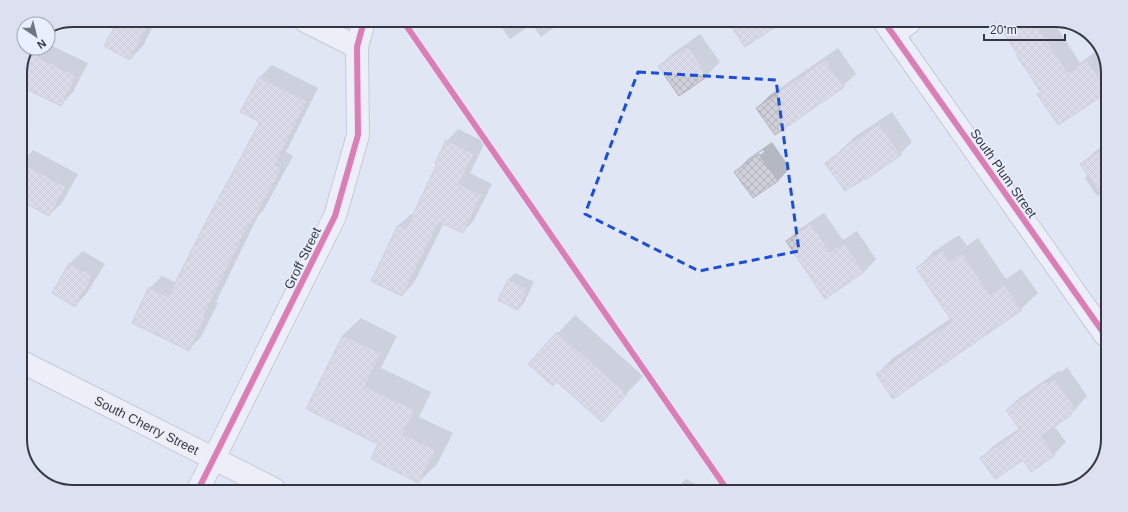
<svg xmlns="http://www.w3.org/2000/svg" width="1128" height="512" font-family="Arial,sans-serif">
<defs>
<pattern id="building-cross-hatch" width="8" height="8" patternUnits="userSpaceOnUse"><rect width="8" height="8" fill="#cfcfda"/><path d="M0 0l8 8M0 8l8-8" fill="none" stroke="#b2b2bc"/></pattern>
</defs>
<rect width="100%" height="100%" fill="#e1e6f4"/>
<path fill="#0003" fill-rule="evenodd" d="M 119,20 L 156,20 L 143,46 L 130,59 Z
M 498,22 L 562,22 L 541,37 L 532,24 L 510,39 Z
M 733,23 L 779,23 L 746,46 L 731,25 Z
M 999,24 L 1055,24 L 1080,63 L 1099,49 L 1103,55 L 1108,70 L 1108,91 L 1059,124 L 1039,94 L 1041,91 Z
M 700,34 L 720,62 L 707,75 L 660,66 L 672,54 Z
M 48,44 L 88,63 L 73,92 L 61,105 L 20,85 L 20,70 L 30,48 L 48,48 Z
M 838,48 L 856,74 L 843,86 L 775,134 L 757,108 L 770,95 Z
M 272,65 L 318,88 L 286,152 L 293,156 L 263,211 L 258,216 L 216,302 L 218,303 L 201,337 L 188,350 L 150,288 L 162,276 L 177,283 L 261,121 L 259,78 Z
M 892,112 L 912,142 L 900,154 L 827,163 L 856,136 Z
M 458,129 L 485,142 L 470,173 L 492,184 L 474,220 L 463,232 L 444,223 L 414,283 L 402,295 L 372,281 L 399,225 L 411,214 L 413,215 L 438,164 L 447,141 Z
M 772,142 L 790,168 L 778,181 L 753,197 L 736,172 L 748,159 ZM 763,150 L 764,152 L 748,163 L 748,161 Z
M 1107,143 L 1107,189 L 1097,196 L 1085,178 L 1088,175 L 1081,165 L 1094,152 Z
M 33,150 L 78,174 L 62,203 L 49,215 L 21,163 Z
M 824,213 L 843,240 L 857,231 L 876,259 L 864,272 L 787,241 L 799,229 Z
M 959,235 L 967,246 L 978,238 L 1006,279 L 1021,269 L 1038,293 L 1021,309 L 893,398 L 877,374 L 893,358 L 951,318 L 917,269 L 933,252 Z
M 83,251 L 105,264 L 87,293 L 75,306 L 53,293 L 70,263 Z
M 515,273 L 534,282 L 524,303 L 518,309 L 509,279 Z
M 575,315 L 643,376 L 602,420 L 557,380 L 529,364 Z
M 361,318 L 397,336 L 381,368 L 431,392 L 419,417 L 453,433 L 437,464 L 419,482 L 379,444 L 343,335 Z
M 1067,367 L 1087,396 L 1070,415 L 1054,426 L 1066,442 L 1054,454 L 1023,459 L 982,458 L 993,446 L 1020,428 L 1007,410 L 1019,398 L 1060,370 L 1061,372 Z
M 686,479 L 709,491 L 675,490 Z
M 999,488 L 1002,492 L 994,492 Z"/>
<path fill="url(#building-cross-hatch)" stroke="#b1b2bc" d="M 118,20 L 151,20 L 130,60 L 104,46 Z
M 729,23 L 781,23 L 745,47 Z
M 998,24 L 1036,24 L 1068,73 L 1087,60 L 1108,92 L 1058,125 L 1037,94 L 1041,92 L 1017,56 L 1018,55 Z
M 688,46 L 708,76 L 679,96 L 658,66 Z
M 28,52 L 76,76 L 61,106 L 20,86 L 20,70 Z
M 825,60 L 844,87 L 775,135 L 756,108 Z
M 259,77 L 307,101 L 275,165 L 282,168 L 251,225 L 249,224 L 204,315 L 206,316 L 189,351 L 132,323 L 149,287 L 168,297 L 208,218 L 260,122 L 240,112 Z
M 879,124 L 901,155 L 865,180 L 864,179 L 845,191 L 825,163 L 843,150 L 842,149 Z
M 446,140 L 474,154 L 459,184 L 482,195 L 463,233 L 439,222 L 402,296 L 371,281 L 398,225 L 406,229 L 437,164 L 435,163 Z
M 1107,146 L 1107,204 L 1080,164 Z
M 759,154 L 778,181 L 753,198 L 734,172 Z
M 20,162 L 66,187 L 49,216 L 20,200 Z
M 811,224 L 830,252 L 844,243 L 864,272 L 825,299 L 786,241 Z
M 942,250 L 950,261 L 962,253 L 990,295 L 1004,285 L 1022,310 L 893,399 L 876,374 L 952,321 L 916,268 Z
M 69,263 L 93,276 L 75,307 L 52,293 Z
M 508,279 L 528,289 L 518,310 L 498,300 Z
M 557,332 L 627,394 L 602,422 L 557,382 L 553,386 L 528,364 Z
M 343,335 L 381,353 L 365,386 L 415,410 L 403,434 L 436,450 L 419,483 L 371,459 L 378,444 L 306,409 Z
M 1055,379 L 1076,409 L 1070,413 L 1071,415 L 1041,436 L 1055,455 L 1031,472 L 1023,460 L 995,479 L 980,458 L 1020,430 L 1006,410 L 1047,381 L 1049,383 Z"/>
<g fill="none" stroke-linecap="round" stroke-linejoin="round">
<defs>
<path id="street" d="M 305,21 L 357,47
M 885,23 L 1105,335
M 893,34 L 909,23
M 199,488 L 335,216 L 358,135 L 357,47 L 364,21"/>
<g id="secondary">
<path id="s1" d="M 20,361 L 274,489"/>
</g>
</defs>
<use href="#street" stroke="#a4a8b3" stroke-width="24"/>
<use href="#secondary" stroke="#a4a8b3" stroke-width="24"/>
<use href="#street" stroke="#fafbfd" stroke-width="22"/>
<use href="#secondary" stroke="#fafbfd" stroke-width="22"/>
<defs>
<path id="cycleway" d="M 403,21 L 728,491
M 885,23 L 1105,335
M 199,488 L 335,216 L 358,135 L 357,47 L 364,21"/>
</defs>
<use href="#cycleway" stroke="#eaefff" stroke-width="8"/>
<use href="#cycleway" stroke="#d6006c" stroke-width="6"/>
</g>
<path d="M0 0H1128V512H0ZM 638,72 L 776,80 L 799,251 L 699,271 L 585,214 Z" fill="#e1e6f4" fill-opacity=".55" fill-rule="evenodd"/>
<path fill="none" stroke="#1d4ed8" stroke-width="3" stroke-dasharray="8 5" stroke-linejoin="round" d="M 638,72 L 776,80 L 799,251 L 699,271 L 585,214 Z"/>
<g text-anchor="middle" stroke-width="3" stroke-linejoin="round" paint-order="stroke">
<g font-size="13" fill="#353842" stroke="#eaefff">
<text transform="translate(1004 173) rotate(55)" y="5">South Plum Street</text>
<text transform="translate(302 258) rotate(-64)" y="5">Groff Street</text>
<text dy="5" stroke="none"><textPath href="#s1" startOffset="142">South Cherry Street</textPath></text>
</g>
</g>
<path d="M0 0H1128V512H0ZM73 27H1055A46 46 0 0 1 1101 73V439A46 46 0 0 1 1055 485H73A46 46 0 0 1 27 439V73A46 46 0 0 1 73 27Z" fill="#dce0f0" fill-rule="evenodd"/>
<path fill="none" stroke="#353842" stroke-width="2" d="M73 27H1055A46 46 0 0 1 1101 73V439A46 46 0 0 1 1055 485H73A46 46 0 0 1 27 439V73A46 46 0 0 1 73 27Z"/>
<g transform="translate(36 36) rotate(145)"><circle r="19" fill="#eaefff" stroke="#a2a6b3"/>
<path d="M0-3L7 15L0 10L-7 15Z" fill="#717580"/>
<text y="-6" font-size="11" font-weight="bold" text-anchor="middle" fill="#353842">N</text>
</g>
<path d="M984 34v6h81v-6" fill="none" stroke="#353842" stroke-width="2"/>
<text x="990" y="34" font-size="12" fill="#353842" stroke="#eaefff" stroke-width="3" paint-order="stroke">20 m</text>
</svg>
